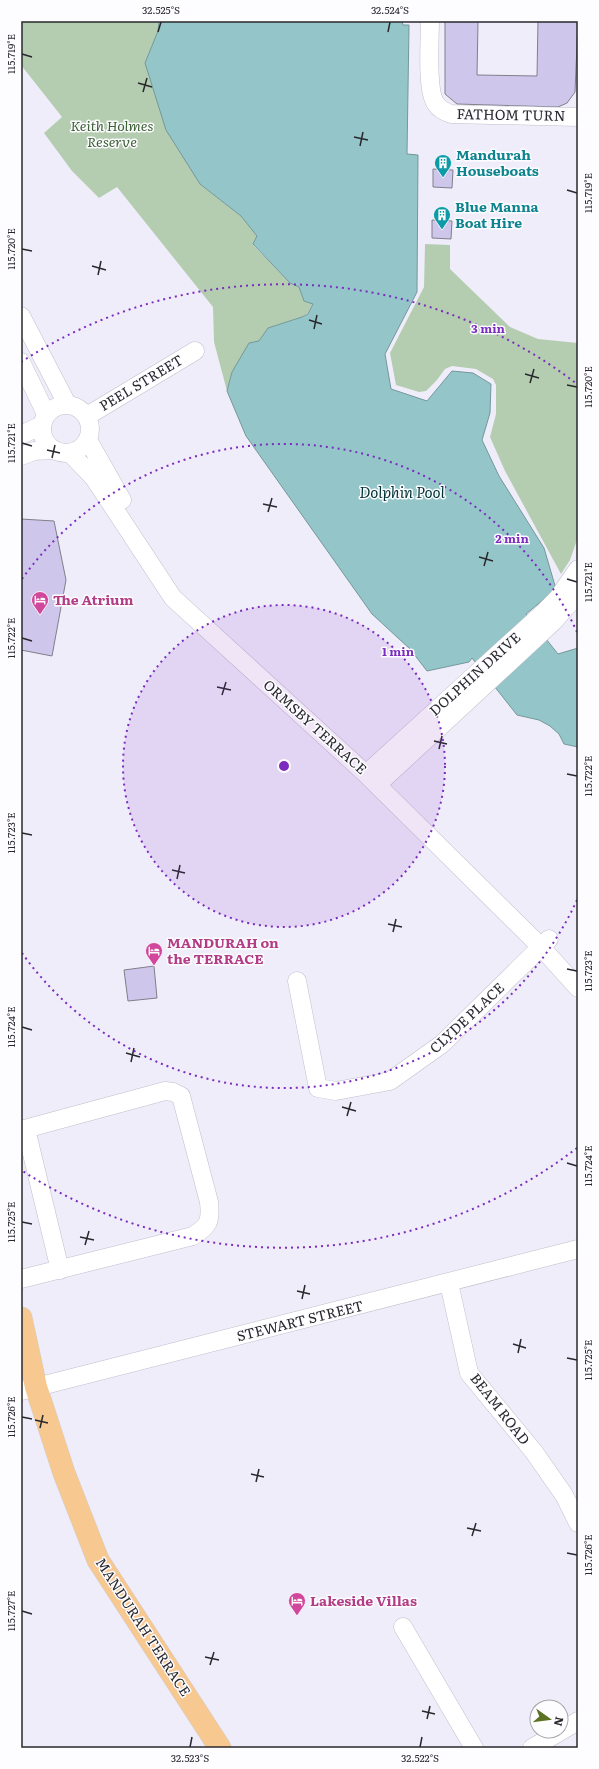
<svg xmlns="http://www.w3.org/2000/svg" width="599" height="1769" font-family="Literata,serif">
<rect width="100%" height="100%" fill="#f0edfb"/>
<path fill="#b4cdb0" d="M 21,21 L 159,21 L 158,31 L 145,63 L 200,184 L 241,216 L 257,236 L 253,245 L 290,283 L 299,287 L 304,301 L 313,303 L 308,313 L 302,317 L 268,328 L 259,341 L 232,372 L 227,391 L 214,342 L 213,307 L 117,187 L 99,198 L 72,171 L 44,133 L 62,117 L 21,65 Z
M 425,244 L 450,245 L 450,269 L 510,327 L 538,339 L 578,343 L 578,537 L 570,560 L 561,574 L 505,471 L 490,437 L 496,414 L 496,385 L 493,379 L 476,369 L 452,366 L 445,369 L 437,380 L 426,391 L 419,392 L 396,385 L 390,353 L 424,287 Z"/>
<path fill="#94c6c9" stroke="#74979a" d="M 159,21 L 402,21 L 403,25 L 409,25 L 407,154 L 418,155 L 417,292 L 385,354 L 391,389 L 427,401 L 452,371 L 473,373 L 491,384 L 490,413 L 482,440 L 499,476 L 544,548 L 556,589 L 526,614 L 558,654 L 578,648 L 578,747 L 564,744 L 559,734 L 550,726 L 539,720 L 517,715 L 472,658 L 469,662 L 427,671 L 410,649 L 372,614 L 246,436 L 227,391 L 232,372 L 249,343 L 259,341 L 268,328 L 302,317 L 308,314 L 313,304 L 304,301 L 299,287 L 290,283 L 253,244 L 257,236 L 241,216 L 200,184 L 166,130 L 145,63 L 158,31 Z"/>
<path fill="#cec6eb" stroke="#817f8b" d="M 445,21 L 478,21 L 477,75 L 537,76 L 538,21 L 578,21 L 575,92 L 567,103 L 558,107 L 457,104 L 445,94 Z
M 433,169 L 453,170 L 452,188 L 433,187 Z
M 432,220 L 452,221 L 451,239 L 432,238 Z
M 21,519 L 54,521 L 66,580 L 52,656 L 21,650 Z
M 154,966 L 157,998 L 128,1001 L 124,970 Z"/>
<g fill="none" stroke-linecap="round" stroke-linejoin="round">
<defs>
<path id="minor" d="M 430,21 C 430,39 426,91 436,104 C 440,110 445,112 451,114 L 578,117
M 21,316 L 67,404
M 21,362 L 46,414
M42 429a24 24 0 1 1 48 0a24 24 0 1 1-48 0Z
M 87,416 L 195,351
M 21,435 L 42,425
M 88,440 L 122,500
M 70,453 L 94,478 L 173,598 L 366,774 L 541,947 L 578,988
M 21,456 L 34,451 L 53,450
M 366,774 L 543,613 L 558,598 L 578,569
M 377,785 L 553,622 L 578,594
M 297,981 L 318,1088 L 336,1091 L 390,1081 L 442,1044 L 549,939
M 26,1129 L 60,1270
M 21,1130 L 165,1091 L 173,1092 L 181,1096 L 209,1202 C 211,1221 209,1226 193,1236 L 21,1279
M 449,1283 L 469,1373 L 534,1452 L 564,1495 L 578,1523
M 21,1391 L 578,1249
M 403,1627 L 474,1748
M 561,1731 L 578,1721
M 532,1748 L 561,1731"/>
<path id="major" d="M 21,1318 L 36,1387 L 64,1473 L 98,1560 L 220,1748"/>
</defs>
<use href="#minor" stroke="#c1becb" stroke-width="19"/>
<use href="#major" stroke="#d0d0d1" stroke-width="23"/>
<use href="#minor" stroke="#fff" stroke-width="18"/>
<use href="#major" stroke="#f7c88f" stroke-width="22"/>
</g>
<path fill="none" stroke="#29282d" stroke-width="1.5" d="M 158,32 L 161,22M 388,32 L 390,22M 22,54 L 32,57M 138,83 L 152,87M 143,92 L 147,78M 354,137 L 368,140M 360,146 L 363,132M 567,190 L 577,193M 22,249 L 32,251M 92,266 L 106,270M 98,275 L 101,261M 309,320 L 322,324M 314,329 L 317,315M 525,374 L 539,378M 530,383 L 534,369M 567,385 L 577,387M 22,443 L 32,446M 47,450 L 60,453M 52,458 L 55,445M 263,504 L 277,507M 268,512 L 272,498M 479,557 L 493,561M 484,566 L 488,552M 567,579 L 577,582M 22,638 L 32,641M 217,687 L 231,690M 222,695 L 226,682M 434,741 L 447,744M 439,749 L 442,736M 567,774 L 577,776M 22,833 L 32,835M 172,870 L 185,873M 177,879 L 180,865M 388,924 L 402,927M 393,932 L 396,919M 567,969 L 577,971M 22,1027 L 32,1030M 126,1053 L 140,1057M 131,1062 L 134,1048M 342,1107 L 356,1111M 347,1116 L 351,1102M 567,1163 L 577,1166M 22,1222 L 32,1224M 80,1237 L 94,1240M 85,1245 L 89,1231M 297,1291 L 310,1294M 302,1299 L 305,1285M 513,1344 L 526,1348M 518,1353 L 521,1339M 567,1358 L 577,1360M 22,1417 L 32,1419M 35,1420 L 48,1423M 40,1428 L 43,1415M 251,1474 L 264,1477M 256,1482 L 259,1469M 467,1528 L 481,1531M 472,1536 L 476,1523M 567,1553 L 577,1555M 22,1611 L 32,1614M 205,1657 L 219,1660M 210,1665 L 214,1652M 422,1711 L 435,1714M 427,1719 L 430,1706M 190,1747 L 192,1737M 420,1747 L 422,1737"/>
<circle cx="284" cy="766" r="161" fill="#7b2cbf" fill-opacity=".12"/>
<g fill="none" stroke="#7b2cbf" stroke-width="2" stroke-dasharray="2 4">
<circle cx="284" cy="766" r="161"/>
<path d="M577 900A322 322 0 0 1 22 953M22 579A322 322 0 0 1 577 632"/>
<path d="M577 1148A482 482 0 0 1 21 1170M21 362A482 482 0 0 1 577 384"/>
</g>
<defs>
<symbol id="building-pin" viewBox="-11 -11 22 30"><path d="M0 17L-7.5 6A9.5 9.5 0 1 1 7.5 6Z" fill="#0f9aa8" stroke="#fdfcff"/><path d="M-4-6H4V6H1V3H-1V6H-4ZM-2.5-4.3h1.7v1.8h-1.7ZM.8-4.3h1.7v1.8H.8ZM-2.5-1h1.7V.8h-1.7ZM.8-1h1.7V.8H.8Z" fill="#fff"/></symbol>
<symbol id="hotel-pin" viewBox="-11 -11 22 30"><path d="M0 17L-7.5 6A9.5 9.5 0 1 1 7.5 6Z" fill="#d1479c" stroke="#fdfcff"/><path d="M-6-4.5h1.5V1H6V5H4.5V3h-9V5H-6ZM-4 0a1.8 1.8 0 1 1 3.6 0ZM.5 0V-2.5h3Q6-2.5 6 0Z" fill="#fff"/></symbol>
</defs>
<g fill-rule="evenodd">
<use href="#building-pin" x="433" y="153" width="20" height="27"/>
<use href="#building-pin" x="432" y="205" width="20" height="27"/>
<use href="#hotel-pin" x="30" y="590" width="20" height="27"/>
<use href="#hotel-pin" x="144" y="941" width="20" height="27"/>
<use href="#hotel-pin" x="287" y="1591" width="20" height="27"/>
</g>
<g text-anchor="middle" stroke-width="3" stroke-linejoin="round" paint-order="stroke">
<g font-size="14" fill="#29282d" stroke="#fdfcff">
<text transform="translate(511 115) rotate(1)" y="5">FATHOM TURN</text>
<text transform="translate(141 383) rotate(-31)" y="5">PEEL STREET</text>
<text transform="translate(475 674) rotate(-42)" y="5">DOLPHIN DRIVE</text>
<text transform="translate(315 727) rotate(42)" y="5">ORMSBY TERRACE</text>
<text transform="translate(467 1018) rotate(-43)" y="5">CLYDE PLACE</text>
<text transform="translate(300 1321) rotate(-14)" y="5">STEWART STREET</text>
<text transform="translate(500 1409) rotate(52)" y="5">BEAM ROAD</text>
<text transform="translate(143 1627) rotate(57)" y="5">MANDURAH TERRACE</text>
</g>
<g font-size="14" font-style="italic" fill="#3a5f33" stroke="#fdfcff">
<text x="112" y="131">Keith Holmes<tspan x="112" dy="16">Reserve</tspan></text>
</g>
<g font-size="14" font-weight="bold" fill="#0d838f" stroke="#fdfcff" text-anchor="start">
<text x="456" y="160">Mandurah<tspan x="456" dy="16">Houseboats</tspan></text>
<text x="455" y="212">Blue Manna<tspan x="455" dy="16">Boat Hire</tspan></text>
</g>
<g font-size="14" font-weight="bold" fill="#b23c85" stroke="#fdfcff" text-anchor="start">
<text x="53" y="605">The Atrium</text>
<text x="167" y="948">MANDURAH on<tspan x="167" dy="16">the TERRACE</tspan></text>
<text x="310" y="1606">Lakeside Villas</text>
</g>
<g font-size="15" font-style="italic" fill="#003135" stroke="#fdfcff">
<text x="402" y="498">Dolphin Pool</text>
</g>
</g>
<circle cx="284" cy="766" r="6" fill="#7b2cbf" stroke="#fdfcff" stroke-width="2"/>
<g font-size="12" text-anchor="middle" font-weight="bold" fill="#7b2cbf" stroke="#fdfcff" stroke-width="3" stroke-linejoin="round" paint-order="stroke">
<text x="488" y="333">3 min</text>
<text x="512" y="543">2 min</text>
<text x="398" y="656">1 min</text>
</g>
<rect width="599" height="1769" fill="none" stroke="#fdfcff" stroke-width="44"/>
<g transform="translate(549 1719) rotate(104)"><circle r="19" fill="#fdfcff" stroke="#a8a7ab"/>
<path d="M0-3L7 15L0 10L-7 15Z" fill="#5c7223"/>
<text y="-6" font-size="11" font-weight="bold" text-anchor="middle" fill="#29282d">N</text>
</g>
<rect x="22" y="22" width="555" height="1725" fill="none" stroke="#29282d" stroke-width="1.5"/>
<g font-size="10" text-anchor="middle" fill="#29282d">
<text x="161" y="14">32.525°S</text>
<text x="390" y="14">32.524°S</text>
<text transform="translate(11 54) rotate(-90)" y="4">115.719°E</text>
<text transform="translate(588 193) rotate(-90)" y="4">115.719°E</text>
<text transform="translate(11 249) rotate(-90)" y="4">115.720°E</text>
<text transform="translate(588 387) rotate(-90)" y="4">115.720°E</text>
<text transform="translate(11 443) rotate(-90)" y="4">115.721°E</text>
<text transform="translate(588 582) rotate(-90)" y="4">115.721°E</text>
<text transform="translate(11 638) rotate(-90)" y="4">115.722°E</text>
<text transform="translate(588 776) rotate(-90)" y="4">115.722°E</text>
<text transform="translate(11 833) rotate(-90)" y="4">115.723°E</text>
<text transform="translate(588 971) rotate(-90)" y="4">115.723°E</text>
<text transform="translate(11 1027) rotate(-90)" y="4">115.724°E</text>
<text transform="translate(588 1166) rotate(-90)" y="4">115.724°E</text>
<text transform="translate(11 1222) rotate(-90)" y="4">115.725°E</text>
<text transform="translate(588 1360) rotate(-90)" y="4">115.725°E</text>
<text transform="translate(11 1417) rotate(-90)" y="4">115.726°E</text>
<text transform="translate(588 1555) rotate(-90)" y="4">115.726°E</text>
<text transform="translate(11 1611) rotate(-90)" y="4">115.727°E</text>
<text x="190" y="1762">32.523°S</text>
<text x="420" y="1762">32.522°S</text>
</g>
</svg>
